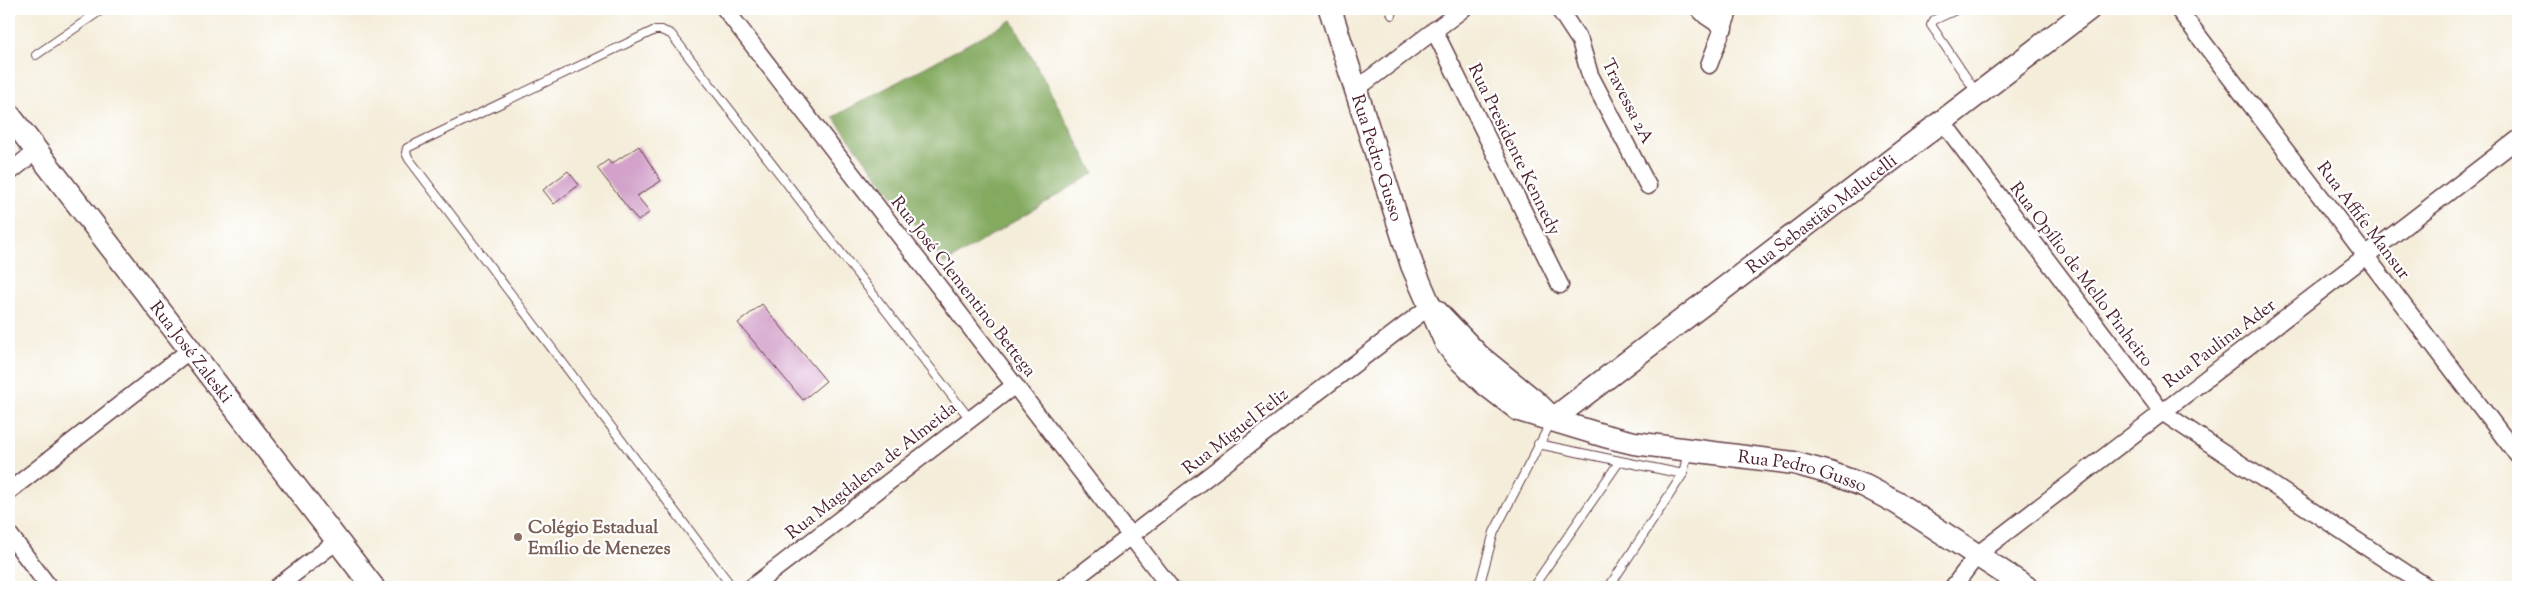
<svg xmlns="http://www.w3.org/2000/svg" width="2527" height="596" font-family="'Sorts Mill Goudy',serif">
<rect width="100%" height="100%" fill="#fff"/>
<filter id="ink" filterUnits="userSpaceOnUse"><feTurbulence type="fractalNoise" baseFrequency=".02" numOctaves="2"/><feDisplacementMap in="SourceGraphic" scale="10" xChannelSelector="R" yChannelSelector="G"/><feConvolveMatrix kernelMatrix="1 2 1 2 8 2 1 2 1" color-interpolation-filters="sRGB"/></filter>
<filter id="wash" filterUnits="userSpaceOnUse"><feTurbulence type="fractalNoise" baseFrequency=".0096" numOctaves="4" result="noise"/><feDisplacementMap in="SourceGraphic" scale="20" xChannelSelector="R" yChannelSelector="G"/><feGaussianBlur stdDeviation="1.12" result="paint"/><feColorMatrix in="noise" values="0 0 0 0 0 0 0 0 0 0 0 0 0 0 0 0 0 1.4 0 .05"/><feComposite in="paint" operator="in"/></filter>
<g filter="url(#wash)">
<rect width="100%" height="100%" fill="#f4edda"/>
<path fill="#84aa60" stroke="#676446" d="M 1012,20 L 1094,173 L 944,264 L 833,117 Z"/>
<g id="blocks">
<path fill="#d3a1ca" d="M 639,146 L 661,181 L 637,196 L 650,212 L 638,221 L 597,168 L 608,160 L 611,164 Z
M 568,171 L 579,185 L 554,204 L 543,190 Z
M 762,304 L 826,381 L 803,400 L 738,323 Z"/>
</g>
</g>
<g filter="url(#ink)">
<use href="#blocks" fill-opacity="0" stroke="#643e45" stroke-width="1"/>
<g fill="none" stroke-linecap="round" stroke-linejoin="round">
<defs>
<path id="lane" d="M 84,9 L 91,17
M 1390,9 L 1392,15
M 1958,9 L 1934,20 L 1931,25 L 1976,92
M 36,55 L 103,9
M 1538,444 L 1683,474 L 1609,587
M 1683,474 L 1688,451
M 732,587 L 409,159 L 406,153 L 407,148 L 655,30 L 661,30 L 671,34 L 970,419
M 1479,587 L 1494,532 L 1551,422
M 1533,587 L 1619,462"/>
<path id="street" d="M 725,9 L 1170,587
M 1559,9 L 1580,41 L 1590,75 L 1648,186
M 1699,9 L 1706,16 L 1724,28
M 2178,9 L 2518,456
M 1434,30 L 1560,285
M 1709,65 L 1730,9
M 1355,90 L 1463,9
M 1942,121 L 2162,412 L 2427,587
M 9,173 L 36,151
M 9,491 L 190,350
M 9,534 L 49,587
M 277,587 L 337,541
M 752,587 L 1015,385
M 1064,587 L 1430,306
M 1953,587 L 1978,554 L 2518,139"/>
<g id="secondary">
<path id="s1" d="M 1330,9 L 1412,265 L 1446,343 L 1456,356 L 1484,383 L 1519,410 L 1605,436 L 1634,443 L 1794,463 L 1830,473 L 1865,486 L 1897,503 L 2026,587"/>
<path id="s2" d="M 9,115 L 373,587"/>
<path d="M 1436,311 L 1479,356 L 1537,403 L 1553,419"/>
<path id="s3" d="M 1553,419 L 2089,9"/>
</g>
</defs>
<use href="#lane" stroke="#643e45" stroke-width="10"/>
<use href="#street" stroke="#643e45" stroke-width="19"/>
<use href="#secondary" stroke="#643e45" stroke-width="25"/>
<use href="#lane" stroke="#fff" stroke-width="8"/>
<use href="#street" stroke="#fff" stroke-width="16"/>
<use href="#secondary" stroke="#fff" stroke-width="22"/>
</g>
</g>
<circle fill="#8d6e63" stroke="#fff" stroke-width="2" cx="518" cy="537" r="5"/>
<g text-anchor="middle" stroke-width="4.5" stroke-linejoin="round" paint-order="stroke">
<g font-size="18" fill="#4a1f2b" stroke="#fff">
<text transform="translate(1628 101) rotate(63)" y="6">Travessa 2A</text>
<text transform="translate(1515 149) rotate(64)" y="6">Rua Presidente Kennedy</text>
<text dy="6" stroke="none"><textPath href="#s1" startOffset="156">Rua Pedro Gusso</textPath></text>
<text dy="6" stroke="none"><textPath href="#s3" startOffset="338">Rua Sebastião Malucelli</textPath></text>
<text transform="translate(2364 220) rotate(53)" y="6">Rua Affife Mansur</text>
<text transform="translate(2082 274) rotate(53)" y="6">Rua Opílio de Mello Pinheiro</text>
<text transform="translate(964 286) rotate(52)" y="6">Rua José Clementino Bettega</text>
<text transform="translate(2219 343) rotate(-37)" y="6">Rua Paulina Ader</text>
<text dy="6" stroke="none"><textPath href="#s2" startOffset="299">Rua José Zaleski</textPath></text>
<text transform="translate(1235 431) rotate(-38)" y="6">Rua Miguel Feliz</text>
<text transform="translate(871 470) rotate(-38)" y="6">Rua Magdalena de Almeida</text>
<text dy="6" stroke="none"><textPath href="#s1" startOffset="744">Rua Pedro Gusso</textPath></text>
</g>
<g font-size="18" font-weight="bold" fill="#785e54" stroke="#fff" text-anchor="start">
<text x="528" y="533">Colégio Estadual<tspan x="528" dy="21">Emílio de Menezes</tspan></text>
</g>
</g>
<rect width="2527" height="596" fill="none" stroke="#fff" stroke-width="30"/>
</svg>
